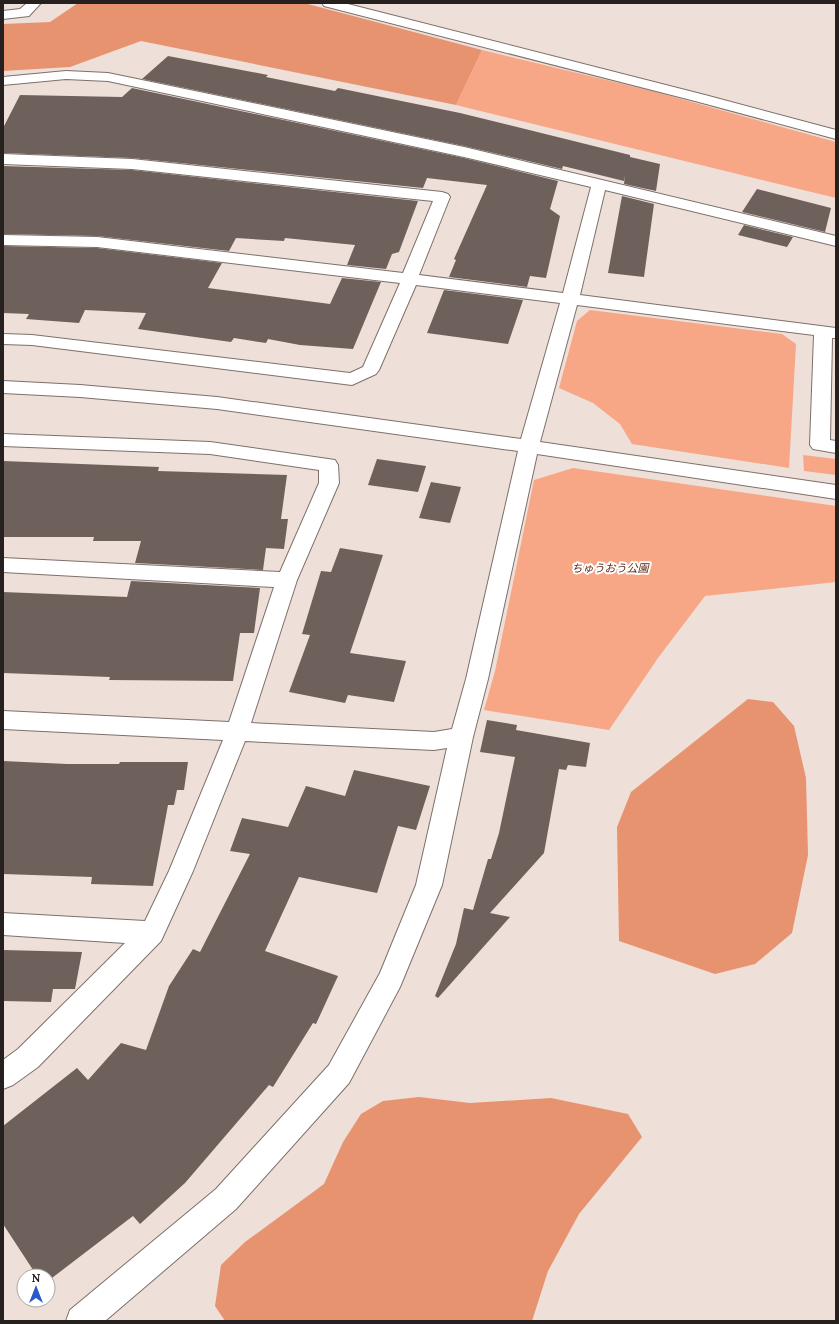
<svg xmlns="http://www.w3.org/2000/svg" width="839" height="1324" font-family="Lora,'Noto Sans JP',serif">
<rect width="100%" height="100%" fill="#eedfd9"/>
<path fill="#f7a786" d="M 482,50 L 656,92 L 836,142 L 836,198 L 456,105 Z
M 590,310 L 782,334 L 796,344 L 789,468 L 632,444 L 620,424 L 593,403 L 559,388 L 577,321 Z
M 803,455 L 836,459 L 836,475 L 804,471 Z
M 573,468 L 836,506 L 836,582 L 705,596 L 658,658 L 609,730 L 484,710 L 495,671 L 534,480 Z"/>
<path fill="#e79370" d="M 78,3 L 304,3 L 482,50 L 456,105 L 141,41 L 70,67 L 3,71 L 3,24 L 50,22 Z
M 748,699 L 773,702 L 794,726 L 806,778 L 808,855 L 792,933 L 755,964 L 715,974 L 619,941 L 617,827 L 631,792 Z
M 419,1097 L 470,1103 L 551,1098 L 628,1114 L 642,1137 L 579,1214 L 548,1271 L 532,1321 L 225,1321 L 215,1306 L 221,1265 L 245,1242 L 324,1184 L 343,1142 L 361,1114 L 383,1101 Z"/>
<path fill="#6e615c" d="M 168,56 L 268,75 L 266,77 L 335,91 L 338,88 L 460,113 L 630,155 L 630,157 L 660,164 L 656,191 L 624,184 L 625,175 L 624,181 L 563,166 L 562,169 L 464,146 L 142,79 Z
M 132,88 L 464,158 L 558,181 L 550,209 L 560,216 L 546,278 L 530,276 L 527,287 L 449,277 L 456,260 L 454,259 L 487,185 L 427,178 L 423,188 L 132,158 L 3,153 L 3,128 L 20,95 L 122,97 Z
M 3,166 L 132,170 L 418,201 L 399,252 L 392,254 L 386,269 L 347,265 L 355,245 L 285,238 L 284,241 L 236,238 L 229,251 L 97,236 L 3,234 Z
M 757,189 L 831,208 L 825,232 L 742,212 Z
M 622,196 L 654,204 L 644,277 L 608,273 Z
M 744,225 L 793,237 L 787,247 L 738,235 Z
M 3,246 L 97,248 L 222,263 L 208,288 L 330,304 L 342,278 L 381,282 L 353,349 L 300,345 L 268,339 L 266,343 L 234,338 L 231,342 L 138,329 L 146,313 L 85,310 L 79,323 L 26,319 L 29,314 L 3,313 Z
M 444,290 L 523,300 L 508,344 L 427,333 Z
M 377,459 L 426,466 L 418,492 L 368,485 Z
M 3,461 L 159,467 L 158,471 L 287,475 L 281,519 L 288,519 L 284,549 L 266,548 L 263,570 L 135,563 L 141,541 L 93,541 L 94,537 L 3,537 Z
M 431,482 L 461,487 L 450,523 L 419,518 Z
M 340,548 L 383,555 L 350,653 L 406,661 L 394,702 L 348,695 L 345,703 L 289,692 L 310,635 L 302,634 L 321,571 L 331,572 Z
M 131,581 L 260,588 L 254,633 L 240,633 L 233,681 L 109,680 L 110,677 L 3,673 L 3,592 L 127,597 Z
M 487,720 L 517,725 L 516,730 L 590,743 L 586,767 L 568,765 L 566,770 L 559,769 L 544,853 L 490,913 L 510,917 L 438,998 L 435,996 L 456,944 L 464,908 L 473,910 L 488,859 L 491,859 L 499,833 L 515,757 L 480,752 Z
M 3,761 L 67,764 L 119,764 L 120,762 L 188,762 L 184,790 L 177,790 L 174,805 L 168,805 L 153,886 L 91,884 L 92,877 L 3,874 Z
M 354,770 L 430,786 L 416,830 L 398,826 L 377,893 L 299,877 L 265,951 L 338,976 L 316,1024 L 313,1023 L 273,1087 L 269,1085 L 185,1183 L 140,1224 L 133,1216 L 48,1281 L 48,1276 L 37,1276 L 3,1224 L 3,1126 L 77,1068 L 88,1080 L 121,1043 L 146,1050 L 169,986 L 193,949 L 200,952 L 250,854 L 230,851 L 242,818 L 288,827 L 306,786 L 345,796 Z
M 3,950 L 82,952 L 75,989 L 53,989 L 51,1002 L 3,1001 Z"/>
<g fill="none" stroke-linecap="round" stroke-linejoin="round">
<defs>
<path id="minor" d="M 27,3 L 41,3 L 29,16 L 3,19 L 3,11 L 20,9 Z
M 322,3 L 344,3 L 705,95 L 836,130 L 836,139 L 695,101 L 324,6 Z
M 66,71 L 108,73 L 464,147 L 836,236 L 836,246 L 605,190 L 580,295 L 836,328 L 836,338 L 832,338 L 830,440 L 836,441 L 836,453 L 813,449 L 810,445 L 814,335 L 577,305 L 540,442 L 836,485 L 836,499 L 537,454 L 488,679 L 473,737 L 442,885 L 400,987 L 349,1083 L 236,1209 L 105,1321 L 66,1321 L 70,1310 L 216,1189 L 329,1065 L 380,973 L 416,885 L 447,748 L 434,750 L 245,741 L 193,871 L 161,941 L 38,1067 L 13,1085 L 3,1089 L 3,1060 L 18,1049 L 125,943 L 3,935 L 3,913 L 145,921 L 169,871 L 223,740 L 3,729 L 3,711 L 229,722 L 274,587 L 3,572 L 3,558 L 280,572 L 319,483 L 319,470 L 210,454 L 3,446 L 3,434 L 210,442 L 335,460 L 338,465 L 339,483 L 297,580 L 251,723 L 434,732 L 452,729 L 466,679 L 518,451 L 217,409 L 80,397 L 3,393 L 3,381 L 80,385 L 217,397 L 521,439 L 560,303 L 416,285 L 379,370 L 376,374 L 352,385 L 32,345 L 3,344 L 3,334 L 32,335 L 350,373 L 363,367 L 400,283 L 97,247 L 3,245 L 3,235 L 97,237 L 403,273 L 433,201 L 132,169 L 3,164 L 3,154 L 132,159 L 442,192 L 448,194 L 450,197 L 419,275 L 563,293 L 591,187 L 464,157 L 108,81 L 66,79 L 3,85 L 3,77 Z"/>
</defs>
<use href="#minor" stroke="#7d706a" stroke-width="2"/>
<use href="#minor" fill="#fff" fill-rule="evenodd"/>
</g>
<g text-anchor="middle" stroke-width="4" stroke-linejoin="round" paint-order="stroke">
<g font-size="11" font-style="italic" fill="#5f2911" stroke="#fff">
<text x="610" y="572">ちゅうおう公園</text>
</g>
</g>
<rect width="839" height="1324" fill="none" stroke="#26201e" stroke-width="8"/>
<g transform="translate(36 1288)"><circle r="19" fill="#ffffff" stroke="#a8a6a5"/>
<path d="M0-3L7 15L0 10L-7 15Z" fill="#2a5ac8"/>
<text y="-6" font-size="11" font-weight="bold" text-anchor="middle" fill="#26201e">N</text>
</g>
</svg>
